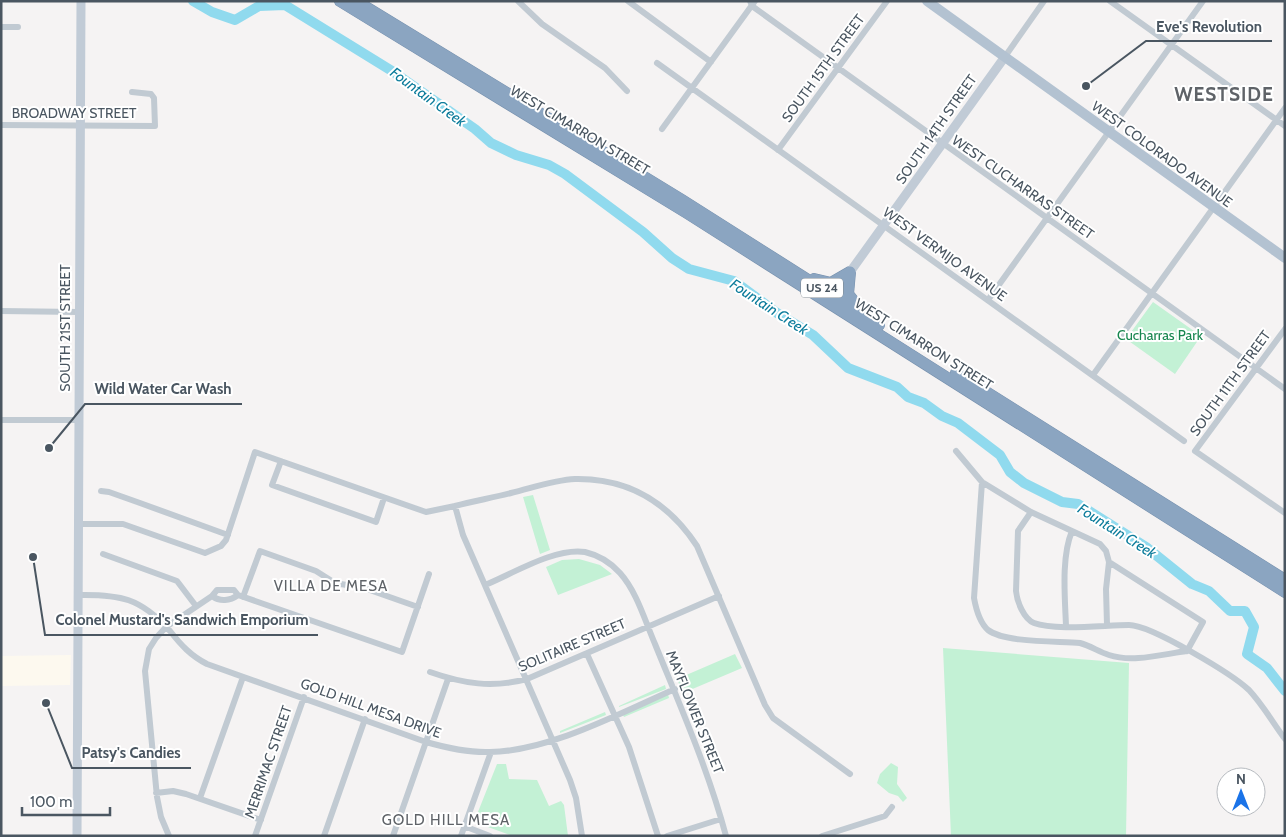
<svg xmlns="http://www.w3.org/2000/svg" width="1286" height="837" font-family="Cabin,sans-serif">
<rect width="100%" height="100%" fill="#f5f3f3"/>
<path fill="#fdf9ef" d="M 71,655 L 70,685 L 1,686 L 1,656 Z"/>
<path fill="#c3f1d5" d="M 1153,302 L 1201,336 L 1175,374 L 1126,339 Z
M 533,495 L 550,550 L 540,554 L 523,497 Z
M 579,559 L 600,565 L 612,574 L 558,595 L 546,567 L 562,560 Z
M 943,648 L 1129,663 L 1126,836 L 951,836 Z
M 735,654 L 742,668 L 683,693 L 677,679 Z
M 665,685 L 666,689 L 619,707 L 619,706 Z
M 668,694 L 669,698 L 624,717 L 623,715 Z
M 605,712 L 606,715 L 560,733 L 560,731 Z
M 891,763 L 898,767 L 897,784 L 907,798 L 903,802 L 898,796 L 889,793 L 877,783 L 880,774 Z
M 497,764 L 506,764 L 509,779 L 537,780 L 549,806 L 561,801 L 564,805 L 568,836 L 513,836 L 474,822 Z"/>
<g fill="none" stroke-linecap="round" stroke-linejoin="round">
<path stroke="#90daee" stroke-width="10" d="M 193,1 L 212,12 L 235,20 L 259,6 L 285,5 L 392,71 L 475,129 L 491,143 L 516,155 L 549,165 L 565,174 L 643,232 L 672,258 L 689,269 L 734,281 L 777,313 L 813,335 L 848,368 L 897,387 L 908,397 L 924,403 L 942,416 L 958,423 L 1000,455 L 1010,472 L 1024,483 L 1062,502 L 1078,504 L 1146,547 L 1192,584 L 1209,591 L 1230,611 L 1245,611 L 1254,627 L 1247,654 L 1267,668 L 1285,691"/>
<defs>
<path id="highway" d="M 340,1 L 687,213 L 1285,592
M 356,1 L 682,200 L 879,325
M 850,272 L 848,294 L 859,308
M 814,279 L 831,283 L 850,272
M 956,373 L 1285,580"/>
</defs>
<use href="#highway" stroke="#7690ad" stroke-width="12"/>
<path stroke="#c1cad2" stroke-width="6" d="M 518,1 L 542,24 L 605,68 L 627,91
M 628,1 L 711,62
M 750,1 L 752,6 L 1285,389
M 1110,1 L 1285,126
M 1,27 L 18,27
M 1004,58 L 1044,1
M 657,63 L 1184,441
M 1,125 L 155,126 L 154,98 L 151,94 L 132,92
M 662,129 L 755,1
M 778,150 L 887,1
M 988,300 L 1203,1
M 1,311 L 78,312
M 1285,329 L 1195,451 L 1285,513
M 1093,375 L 1285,108
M 1,420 L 78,420
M 956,451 L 982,482 L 1031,512 L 1100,544 L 1106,551 L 1109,562 L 1203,622 L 1187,651
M 281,461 L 272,485 L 376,522 L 384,498
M 982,482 L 974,598 C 976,609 979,622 988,630 C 1005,643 1058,641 1080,643 C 1091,646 1099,652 1109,655 C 1133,663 1163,654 1187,651
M 101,491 L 109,492 L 140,503 L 228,535
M 1031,512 L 1018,531 L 1016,591 C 1017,602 1024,619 1034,623 C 1055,631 1105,625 1129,625 C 1151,625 1232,674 1249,690 C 1263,705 1273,723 1285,739
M 78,524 L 123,524 L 205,553 L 221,546 L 226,540 L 255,452 L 426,512 L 455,506
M 103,554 L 177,581 L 196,606
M 485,585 C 512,574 556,547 585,552 C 598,555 611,563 620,573 C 637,592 645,621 655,644 C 681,708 708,769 726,836
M 77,595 C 120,594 141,598 170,631 C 181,645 191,656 207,664 L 426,742 C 447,748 468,753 490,752 C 550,751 620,713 675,689
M 212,596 C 220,602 230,601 238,595
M 243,597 L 260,551 L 316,571 L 335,583 L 364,588 L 418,607
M 1107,625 L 1106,589 L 1109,562
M 1066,626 C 1065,598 1061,557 1072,531
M 587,654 L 629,747 L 658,836
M 430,672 C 464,684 492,688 527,679 L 719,596
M 156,793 L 173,791 L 186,794 L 261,820
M 200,798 L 243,677
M 464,826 L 490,836
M 169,836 L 161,817 L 157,797 L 145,671 L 149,649 L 156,638 L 166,627 L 212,596 L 217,590 L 234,590 L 238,595 L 402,652 L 429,574
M 255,836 L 304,697
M 324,836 L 365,719
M 393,836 L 448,679
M 461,836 L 491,752
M 582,836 L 576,798 L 570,780 L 463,535 L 455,506 C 473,501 492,498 511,493 C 532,488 554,480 575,479 C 628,478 668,502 697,546 L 765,705 L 773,718 L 850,774
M 667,836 L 721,819
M 822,836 L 885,816 L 892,807"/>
<path stroke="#c1cbd6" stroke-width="9" d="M 850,272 L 1004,58
M 77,836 L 81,1"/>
<path stroke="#b3c2d1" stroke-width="10" d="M 927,1 L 1285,258"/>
<use href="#highway" stroke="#8ba5c1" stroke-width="11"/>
</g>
<g text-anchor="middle" stroke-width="4" stroke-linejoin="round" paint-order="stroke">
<rect fill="#fff" stroke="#808990" stroke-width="1" x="801" y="278.5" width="42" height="19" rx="4"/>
<g font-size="12" font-weight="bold" fill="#4a5661">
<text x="822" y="292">US 24</text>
</g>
<g font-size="14" fill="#4a5661" stroke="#fff">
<text transform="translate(823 68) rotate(-54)" y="5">SOUTH 15TH STREET</text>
<text x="74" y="118">BROADWAY STREET</text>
<text transform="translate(936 129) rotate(-55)" y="5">SOUTH 14TH STREET</text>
<text transform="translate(580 130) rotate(31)" y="5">WEST CIMARRON STREET</text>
<text transform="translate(1162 154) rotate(36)" y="5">WEST COLORADO AVENUE</text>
<text transform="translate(1023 187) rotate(35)" y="5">WEST CUCHARRAS STREET</text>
<text transform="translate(945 254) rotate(36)" y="5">WEST VERMIJO AVENUE</text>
<text transform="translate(65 328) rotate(-90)" y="5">SOUTH 21ST STREET</text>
<text transform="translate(924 344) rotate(32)" y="5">WEST CIMARRON STREET</text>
<text transform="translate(1230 383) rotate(-54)" y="5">SOUTH 11TH STREET</text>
<text transform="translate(572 645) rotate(-23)" y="5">SOLITAIRE STREET</text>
<text transform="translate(371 708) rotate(20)" y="5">GOLD HILL MESA DRIVE</text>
<text transform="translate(695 712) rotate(68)" y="5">MAYFLOWER STREET</text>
<text transform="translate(268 762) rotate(-71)" y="5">MERRIMAC STREET</text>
</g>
<g font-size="14" fill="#17864f" stroke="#fff">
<text x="1160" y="340">Cucharras Park</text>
</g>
<g font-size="15" font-style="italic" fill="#0c7c9b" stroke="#fff">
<text transform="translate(428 97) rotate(36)" y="5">Fountain Creek</text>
<text transform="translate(769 307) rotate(33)" y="5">Fountain Creek</text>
<text transform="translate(1117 531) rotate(32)" y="5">Fountain Creek</text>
</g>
<g font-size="15" letter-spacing="1" fill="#5f6368" stroke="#fff">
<text x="331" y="591">VILLA DE MESA</text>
<text x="446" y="825">GOLD HILL MESA</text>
</g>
<g font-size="19" font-weight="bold" letter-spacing="1" fill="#5f6368" stroke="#fff">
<text x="1224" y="101">WESTSIDE</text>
</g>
</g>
<path fill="none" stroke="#4a5661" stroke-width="2" d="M1086 86L1146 41H1272M49 448L85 404H242M33 557L45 635H318M46 703L72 768H191"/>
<g fill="#4a5661" stroke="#fff" stroke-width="2">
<circle cx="1086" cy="86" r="5"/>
<circle cx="49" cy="448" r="5"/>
<circle cx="33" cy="557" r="5"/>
<circle cx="46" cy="703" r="5"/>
</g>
<g font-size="15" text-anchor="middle" font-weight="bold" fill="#4a5661" stroke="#fff" stroke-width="4" stroke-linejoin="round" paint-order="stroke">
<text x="1209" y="32">Eve's Revolution</text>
<text x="163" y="394">Wild Water Car Wash</text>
<text x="182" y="625">Colonel Mustard's Sandwich Emporium</text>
<text x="131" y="758">Patsy's Candies</text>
</g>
<rect width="1286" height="837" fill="none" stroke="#4a5661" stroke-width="5"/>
<g transform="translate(1241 792)"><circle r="24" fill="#ffffff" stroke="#b7bbc0"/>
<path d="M0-4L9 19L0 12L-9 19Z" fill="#1a73e8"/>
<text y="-8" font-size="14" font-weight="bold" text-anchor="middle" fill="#4a5661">N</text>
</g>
<path d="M22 807v8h88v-8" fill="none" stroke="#4a5661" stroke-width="2.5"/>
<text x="30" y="807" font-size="15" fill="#4a5661" stroke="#ffffff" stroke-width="4" paint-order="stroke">100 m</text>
</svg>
